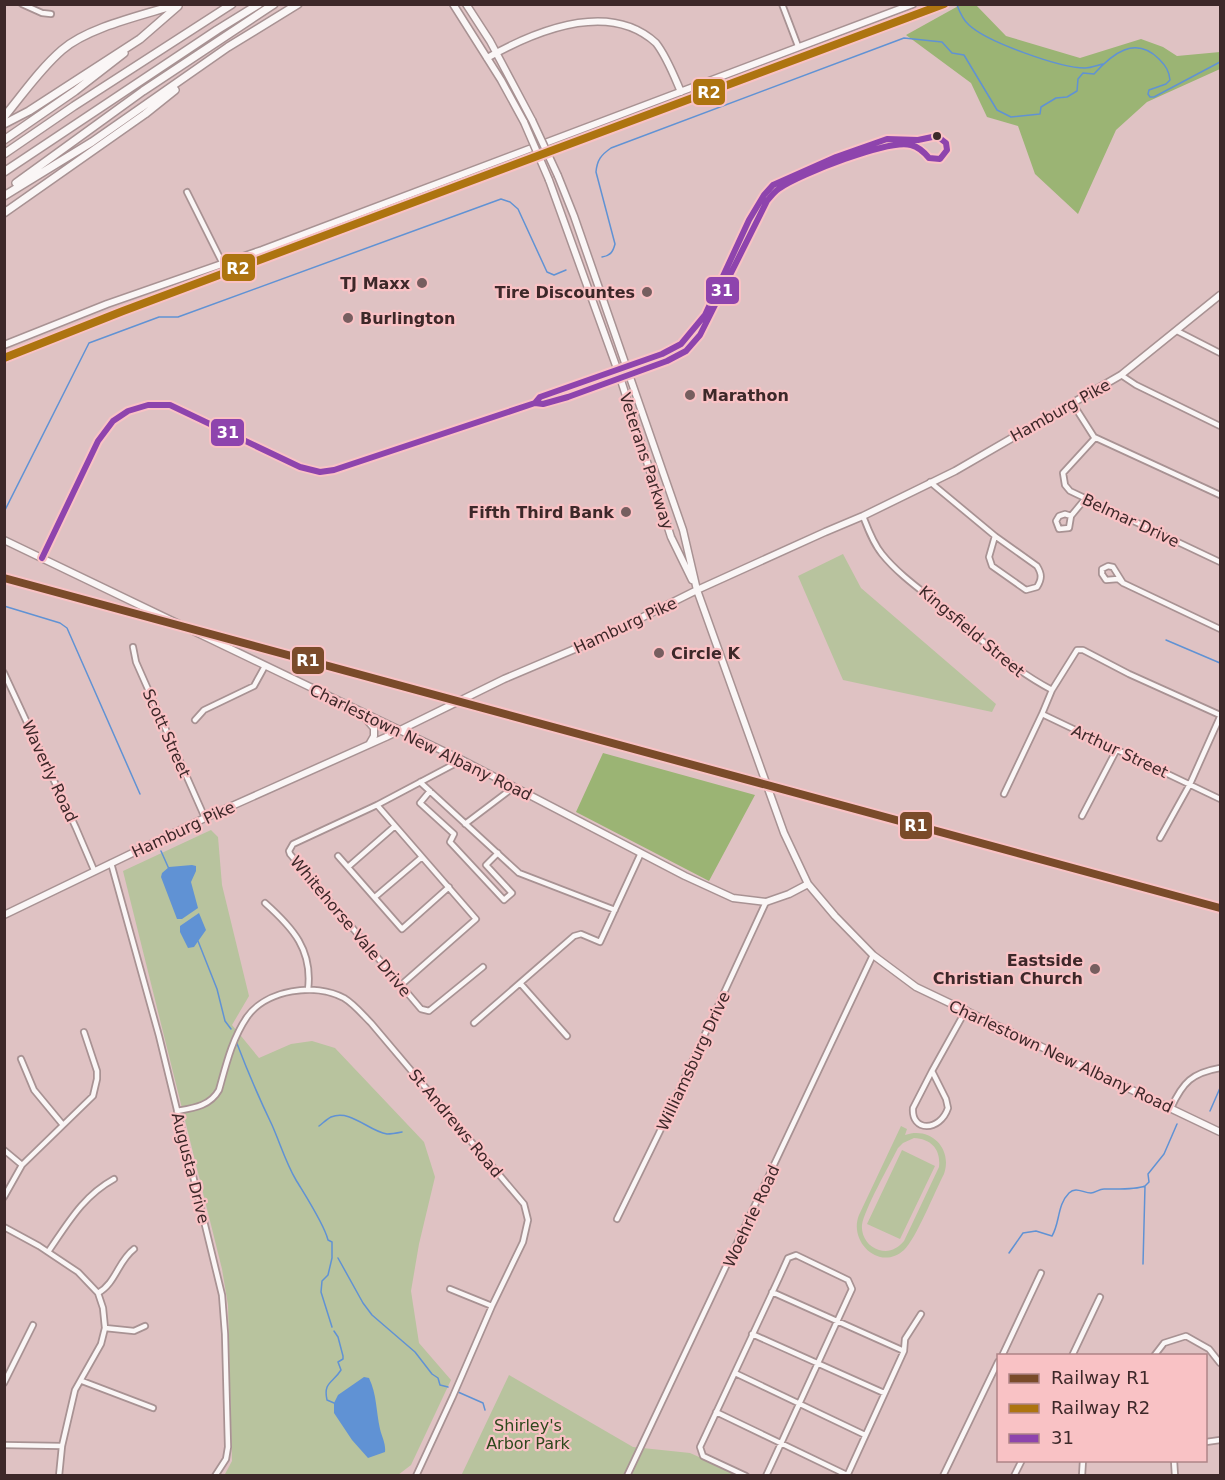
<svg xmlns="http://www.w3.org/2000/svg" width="1225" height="1480" font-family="'DejaVu Sans',sans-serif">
<rect width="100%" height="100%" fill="#dfc2c3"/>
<path fill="#b8c39e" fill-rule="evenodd" d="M 843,554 L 861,588 L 996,704 L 992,712 L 843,680 L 798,576 Z
M 211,830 L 218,837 L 222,885 L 249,996 L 232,1025 L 259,1058 L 291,1044 L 312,1041 L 335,1048 L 424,1142 L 435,1177 L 419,1244 L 411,1291 L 419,1343 L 451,1380 L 411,1465 L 398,1475 L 227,1476 L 225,1474 L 232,1461 L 228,1305 L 222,1269 L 123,871 Z
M 901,1126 L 907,1129 L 905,1135 C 930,1126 953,1148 944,1174 C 935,1191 916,1239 904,1250 C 880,1272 848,1242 859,1215 ZM 914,1138 C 932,1139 941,1150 939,1167 L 904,1241 C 897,1249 889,1253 879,1250 C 868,1247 861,1236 862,1225 C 864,1210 890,1164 898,1148 L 903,1143 Z
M 902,1150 L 935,1166 L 900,1239 L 867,1224 Z
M 509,1375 L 633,1447 L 690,1453 L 740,1475 L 461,1476 Z"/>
<path fill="#9bb474" d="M 960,5 L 976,5 L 1006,36 L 1080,58 L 1141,39 L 1163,47 L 1177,56 L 1220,52 L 1220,69 L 1147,102 L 1116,130 L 1078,214 L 1035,174 L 1018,126 L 987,117 L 971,83 L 906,35 Z
M 603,753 L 755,795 L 709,881 L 576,812 Z"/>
<path fill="#6092d4" d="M 192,865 L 196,866 L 196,871 L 191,882 L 198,908 L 182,919 L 177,919 L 161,877 L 162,873 L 169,867 Z
M 199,913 L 206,930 L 194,947 L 188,948 L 180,932 L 180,926 Z
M 364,1377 L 369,1378 C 377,1395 376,1411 380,1429 C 382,1437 386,1444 385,1452 L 368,1458 L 352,1440 L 334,1413 L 334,1403 L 338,1395 Z"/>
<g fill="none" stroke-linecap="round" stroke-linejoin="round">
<path stroke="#6092d4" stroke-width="1.5" d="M 957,5 C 960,13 963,20 969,25 C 987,42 1060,68 1085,68 C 1091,68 1098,65 1103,64
M 602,257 C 610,256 613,252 615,244 L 596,172 C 597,160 601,155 611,148 L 904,38 L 942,42 L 952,53 L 964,55 L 997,110 L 1011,117 L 1040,114 L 1041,107 L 1056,98 L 1067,97 L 1077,91 L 1078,79 L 1083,73 L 1094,74 C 1112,54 1135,35 1159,59 C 1166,66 1169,71 1170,80 L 1166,84 L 1149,90 L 1148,94 L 1150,97 L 1154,97 L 1220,62
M 4,512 L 89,343 L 159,317 L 178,317 L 501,199 L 510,202 L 518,209 L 547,272 L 554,275 L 566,270
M 4,606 L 60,623 L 67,628 L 140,794
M 1166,640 L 1220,663
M 161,851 L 169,869
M 198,941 L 217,989 L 225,1021 L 231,1029
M 236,1041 C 247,1070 259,1098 272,1125 C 280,1143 286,1163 296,1180 C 305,1195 324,1224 328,1240 L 332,1242 L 332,1258 L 328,1275 L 322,1281 L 321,1292 L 332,1327
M 1210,1111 L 1220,1088
M 319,1126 C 323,1123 327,1119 331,1117 C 351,1109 368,1131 387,1134 C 392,1134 397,1133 402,1132
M 1009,1253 L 1023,1233 L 1036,1231 L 1052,1236 C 1060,1223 1057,1205 1069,1193 C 1076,1186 1083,1193 1091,1193 C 1095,1193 1099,1189 1104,1189 C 1115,1189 1135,1190 1145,1186
M 338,1258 L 363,1303 L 372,1315 L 415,1352 L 432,1374 L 438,1378 L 440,1385 L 448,1387
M 1143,1264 L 1145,1186 L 1149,1182 L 1148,1174 L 1164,1154 L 1177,1124
M 334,1331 L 338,1337 L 343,1356 L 343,1359 L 338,1362 L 341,1370 C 333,1383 323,1382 327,1400 L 334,1403
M 458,1392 L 483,1403 L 485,1410"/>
<defs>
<path id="minor" d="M 22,4 L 42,13 L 51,14
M 782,4 L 798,46
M 187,192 L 223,264
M 1177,331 L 1220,353
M 1121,375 L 1136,385 L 1220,426
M 1073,404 L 1094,437 L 1220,495
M 1095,438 L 1063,473 L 1065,485 L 1070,491 L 1220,562
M 930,482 L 995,536 L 1037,566 C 1042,574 1042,579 1037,587 L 1026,590 L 992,566 L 989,557 L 995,536
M 863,516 C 868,529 873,543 882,554 C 898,574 921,590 941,606 C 977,636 1010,668 1052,690
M 1071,516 L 1065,514 L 1059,516 L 1056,521 L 1059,529 L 1069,528 L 1071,516 L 1085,499
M 42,558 L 98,441 L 113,421 L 128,411 L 148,405 L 170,405 L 300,467 L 320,472 L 334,470 L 535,403 L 543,404 L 568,397 L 667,361 L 686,351 L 700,335 L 767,201 C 771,196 775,191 780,188 C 800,174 889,139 911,145 C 919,147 924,152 929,158 L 940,159 L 947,150 L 946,143 L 937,136 L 918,140 L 887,139 L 836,157 L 773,185 L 764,195 L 749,220 L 705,315 L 681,344 L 662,354 L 540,397 L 535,403
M 1123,583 L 1113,567 L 1108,566 L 1102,569 L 1102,574 L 1106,580 L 1118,579 L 1123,583 L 1220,629
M 133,647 L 136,662 L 205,818
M 4,673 L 76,828 L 94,870
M 1220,715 L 1129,674 L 1083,650 L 1077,650 L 1052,690 L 1042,714 L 1220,799
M 195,720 L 204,710 L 254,686 L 265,666
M 462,760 L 377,805 L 293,844 L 289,851 L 290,854 L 421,1009 L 429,1011 L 483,967
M 420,782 L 519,873 L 615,910
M 430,791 L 420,803 L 454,834 L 450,842 L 504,900 L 512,893 L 486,865 L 498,853
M 1004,794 L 1042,714
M 377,805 L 476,919 L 401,985
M 1082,816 L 1117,749
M 465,824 L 514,787
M 1160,838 L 1190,784 L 1220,717
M 338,856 L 402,929 L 449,887
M 111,863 L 159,1036 L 222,1295 L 225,1334 L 228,1447 L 226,1459 L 215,1476
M 348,867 L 395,826
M 375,897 L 422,857
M 265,903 C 293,928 313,950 308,990
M 520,983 L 567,1036
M 474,1023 L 574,936 L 581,934 L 600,942 L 641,853
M 21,1059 L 34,1090 L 63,1125
M 932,1071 L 946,1099 L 948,1108 C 940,1132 911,1132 913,1108 Z
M 932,1071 L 966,1010
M 1171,1108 C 1183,1082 1192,1073 1220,1068
M 177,1111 C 194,1108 210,1106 219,1090 C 226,1065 232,1039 247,1017 C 266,990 315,982 344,998 C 354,1004 362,1014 371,1023 L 524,1204 L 528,1220 L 523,1242 L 492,1306 L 453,1396 L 416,1476
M 4,1150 L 22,1165
M 4,1197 L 22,1165 L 93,1096 L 97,1079 L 97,1071 L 84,1032
M 617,1219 L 660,1131 L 766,902
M 4,1227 L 39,1246 L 78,1272 L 98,1293 L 103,1308 L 105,1328 L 101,1344 L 75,1390 L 62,1446 L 59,1476
M 48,1252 C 68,1223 83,1196 114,1179
M 450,1289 L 492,1306
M 772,1292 L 904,1351
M 98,1293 C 116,1283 118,1261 134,1249
M 105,1328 L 134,1331 L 145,1326
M 752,1334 L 884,1393
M 1002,1356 L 1041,1273
M 1072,1356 L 1100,1297
M 1154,1356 L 1164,1343 L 1186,1336 L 1209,1349 L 1220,1363
M 735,1373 L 865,1435
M 82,1381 L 153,1408
M 4,1383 L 33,1325
M 716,1412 L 847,1475
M 1206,1442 L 1220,1440
M 4,1445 L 62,1446
M 1174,1460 L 1175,1476
M 627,1476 L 873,955
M 746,1476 L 703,1456 L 700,1447 L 779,1278 L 788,1258 L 796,1255 L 848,1280 L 852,1289 L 766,1476
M 847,1476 L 904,1351 L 905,1339 L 921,1314
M 943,1476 L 998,1362
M 1014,1476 L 1022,1460
M 1082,1476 L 1083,1460"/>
<path id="major" d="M 453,4 L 501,80 L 524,122
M 466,4 L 490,41 L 532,120
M 487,58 C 537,30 609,0 656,43 C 667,57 674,76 681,92
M 558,176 L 574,216 L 683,530 L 697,590 L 784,833 L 808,884 L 835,916 L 873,955 L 916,987 L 1220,1132
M 549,180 L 619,374 L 671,537 L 692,580
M 4,345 L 107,304 L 262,250 L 913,4
M 4,540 L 462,760 L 685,876 L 733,898 L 766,902 L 789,894 L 808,884
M 362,714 L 374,728 L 374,736 L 370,743
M 4,915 L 205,818 L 386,737 L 504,679 L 603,637 L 697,590 L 825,532 L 863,516 L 955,471 L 1121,375 L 1220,295"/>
<path id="highway" d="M 4,117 C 23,94 40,69 62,50 C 88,27 144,15 178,4
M 4,124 L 29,111 L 140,39 L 178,6
M 4,140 L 75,91 L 124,53
M 4,154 L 74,106 L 232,4
M 4,172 L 217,30 L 259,4
M 16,183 L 143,91 L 274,4
M 4,196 L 92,142 L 228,47 L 298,4
M 4,213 L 145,114 L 175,90"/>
</defs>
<use href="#minor" stroke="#a89293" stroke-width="8"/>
<use href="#major" stroke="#a89293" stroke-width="9"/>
<use href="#highway" stroke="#a89293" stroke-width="10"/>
<use href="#minor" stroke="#faf6f6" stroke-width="4.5"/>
<use href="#major" stroke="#faf6f6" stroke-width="6"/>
<use href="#highway" stroke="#faf6f6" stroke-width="7"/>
<defs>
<path id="major-bridge" d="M 532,120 L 558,176
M 524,122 L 549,180"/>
</defs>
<use href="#major-bridge" stroke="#a89293" stroke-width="9" stroke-linecap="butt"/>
<use href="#major-bridge" stroke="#faf6f6" stroke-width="6"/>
<defs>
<path id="bus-1" d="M 42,558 L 98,441 L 113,421 L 128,411 L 148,405 L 170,405 L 300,467 L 320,472 L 334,470 L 535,403 L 543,404 L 568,397 L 667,361 L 686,351 L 700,335 L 767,201 C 771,196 775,191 780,188 C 800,174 889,139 911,145 C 919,147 924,152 929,158 L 940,159 L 947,150 L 946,143 L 937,136 L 918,140 L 887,139 L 836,157 L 773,185 L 764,195 L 749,220 L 705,315 L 681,344 L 662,354 L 540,397 L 535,403"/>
</defs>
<use href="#bus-1" stroke="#f9c2c5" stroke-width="10"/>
<use href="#bus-1" stroke="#8e44ad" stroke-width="6"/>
<defs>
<path id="rail-1" d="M 4,578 L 1220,908"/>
<path id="rail-2" d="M 4,358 L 123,311 L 944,4"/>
</defs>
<use href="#rail-1" stroke="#f9c2c5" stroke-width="12"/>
<use href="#rail-2" stroke="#f9c2c5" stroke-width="12"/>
<use href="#rail-1" stroke="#7a4b2a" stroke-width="8"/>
<use href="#rail-2" stroke="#ad7410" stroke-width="8"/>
</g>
<circle fill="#3d2829" stroke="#f9c2c5" stroke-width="2" cx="937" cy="136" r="5"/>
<g fill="#765e5f" stroke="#f9c2c5" stroke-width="2">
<circle cx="422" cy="283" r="6"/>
<circle cx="647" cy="292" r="6"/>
<circle cx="348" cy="318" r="6"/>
<circle cx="690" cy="395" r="6"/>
<circle cx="626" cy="512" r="6"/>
<circle cx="659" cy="653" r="6"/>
<circle cx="1095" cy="969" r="6"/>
</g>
<g text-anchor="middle" stroke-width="4.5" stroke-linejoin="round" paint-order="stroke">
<g font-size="16" font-weight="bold" fill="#3d2829" stroke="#f9c2c5" text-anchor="end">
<text x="410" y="289">TJ Maxx</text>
<text x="635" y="298">Tire Discountes</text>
<text x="360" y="324" text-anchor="start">Burlington</text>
<text x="702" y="401" text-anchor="start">Marathon</text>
<text x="614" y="518">Fifth Third Bank</text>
<text x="671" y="659" text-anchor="start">Circle K</text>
<text x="1083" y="966">Eastside<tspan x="1083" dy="18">Christian Church</tspan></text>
</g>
<g font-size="16" fill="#3d2829" stroke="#f9c2c5">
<text transform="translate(1060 410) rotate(-29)" y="6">Hamburg Pike</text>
<text transform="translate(647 461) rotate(72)" y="6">Veterans Parkway</text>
<text transform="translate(1131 520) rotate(25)" y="6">Belmar Drive</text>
<text transform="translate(625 625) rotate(-25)" y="6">Hamburg Pike</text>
<text transform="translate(972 631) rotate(40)" y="6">Kingsfield Street</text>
<text transform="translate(167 733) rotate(66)" y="6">Scott Street</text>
<text transform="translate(421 742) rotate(26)" y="6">Charlestown New Albany Road</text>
<text transform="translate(1120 751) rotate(25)" y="6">Arthur Street</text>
<text transform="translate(50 771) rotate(65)" y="6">Waverly Road</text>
<text transform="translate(183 829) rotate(-25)" y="6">Hamburg Pike</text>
<text transform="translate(351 926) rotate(50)" y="6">Whitehorse Vale Drive</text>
<text transform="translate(1061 1056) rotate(25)" y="6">Charlestown New Albany Road</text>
<text transform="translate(693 1061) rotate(-65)" y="6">Williamsburg Drive</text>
<text transform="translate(456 1123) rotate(50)" y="6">St Andrews Road</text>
<text transform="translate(191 1168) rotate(76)" y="6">Augusta Drive</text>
<text transform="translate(751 1216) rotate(-65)" y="6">Woehrle Road</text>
</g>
<g font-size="16" fill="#2d491c" stroke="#f9c2c5">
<text x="528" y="1431">Shirley's<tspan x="528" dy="18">Arbor Park</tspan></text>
</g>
</g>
<g stroke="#f9c2c5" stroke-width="2">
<rect x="692" y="78" width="34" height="28" rx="6" fill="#ad7410"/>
<rect x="221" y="253" width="35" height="29" rx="6" fill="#ad7410"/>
<rect x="705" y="276" width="35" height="29" rx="6" fill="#8e44ad"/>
<rect x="210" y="418" width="35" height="29" rx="6" fill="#8e44ad"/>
<rect x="291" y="646" width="34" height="29" rx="6" fill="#7a4b2a"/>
<rect x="899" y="811" width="34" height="29" rx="6" fill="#7a4b2a"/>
</g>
<g font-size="16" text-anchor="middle" font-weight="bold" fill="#fff">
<text x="709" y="98">R2</text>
<text x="238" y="274">R2</text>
<text x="722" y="296">31</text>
<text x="228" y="438">31</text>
<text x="308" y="666">R1</text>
<text x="916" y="831">R1</text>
</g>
<rect width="1225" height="1480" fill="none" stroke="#3d2829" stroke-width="12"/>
<rect x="997" y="1354" width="210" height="108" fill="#f9c2c5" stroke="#ae8487" stroke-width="1.5"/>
<rect x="1009" y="1374" width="30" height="9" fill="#7a4b2a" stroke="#ae8487" stroke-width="1.5"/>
<text x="1051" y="1384" font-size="18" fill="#3d2829">Railway R1</text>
<rect x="1009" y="1404" width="30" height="9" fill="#ad7410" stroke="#ae8487" stroke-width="1.5"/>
<text x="1051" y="1414" font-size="18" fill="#3d2829">Railway R2</text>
<rect x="1009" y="1434" width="30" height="9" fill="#8e44ad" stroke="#ae8487" stroke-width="1.5"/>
<text x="1051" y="1444" font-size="18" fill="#3d2829">31</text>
</svg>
